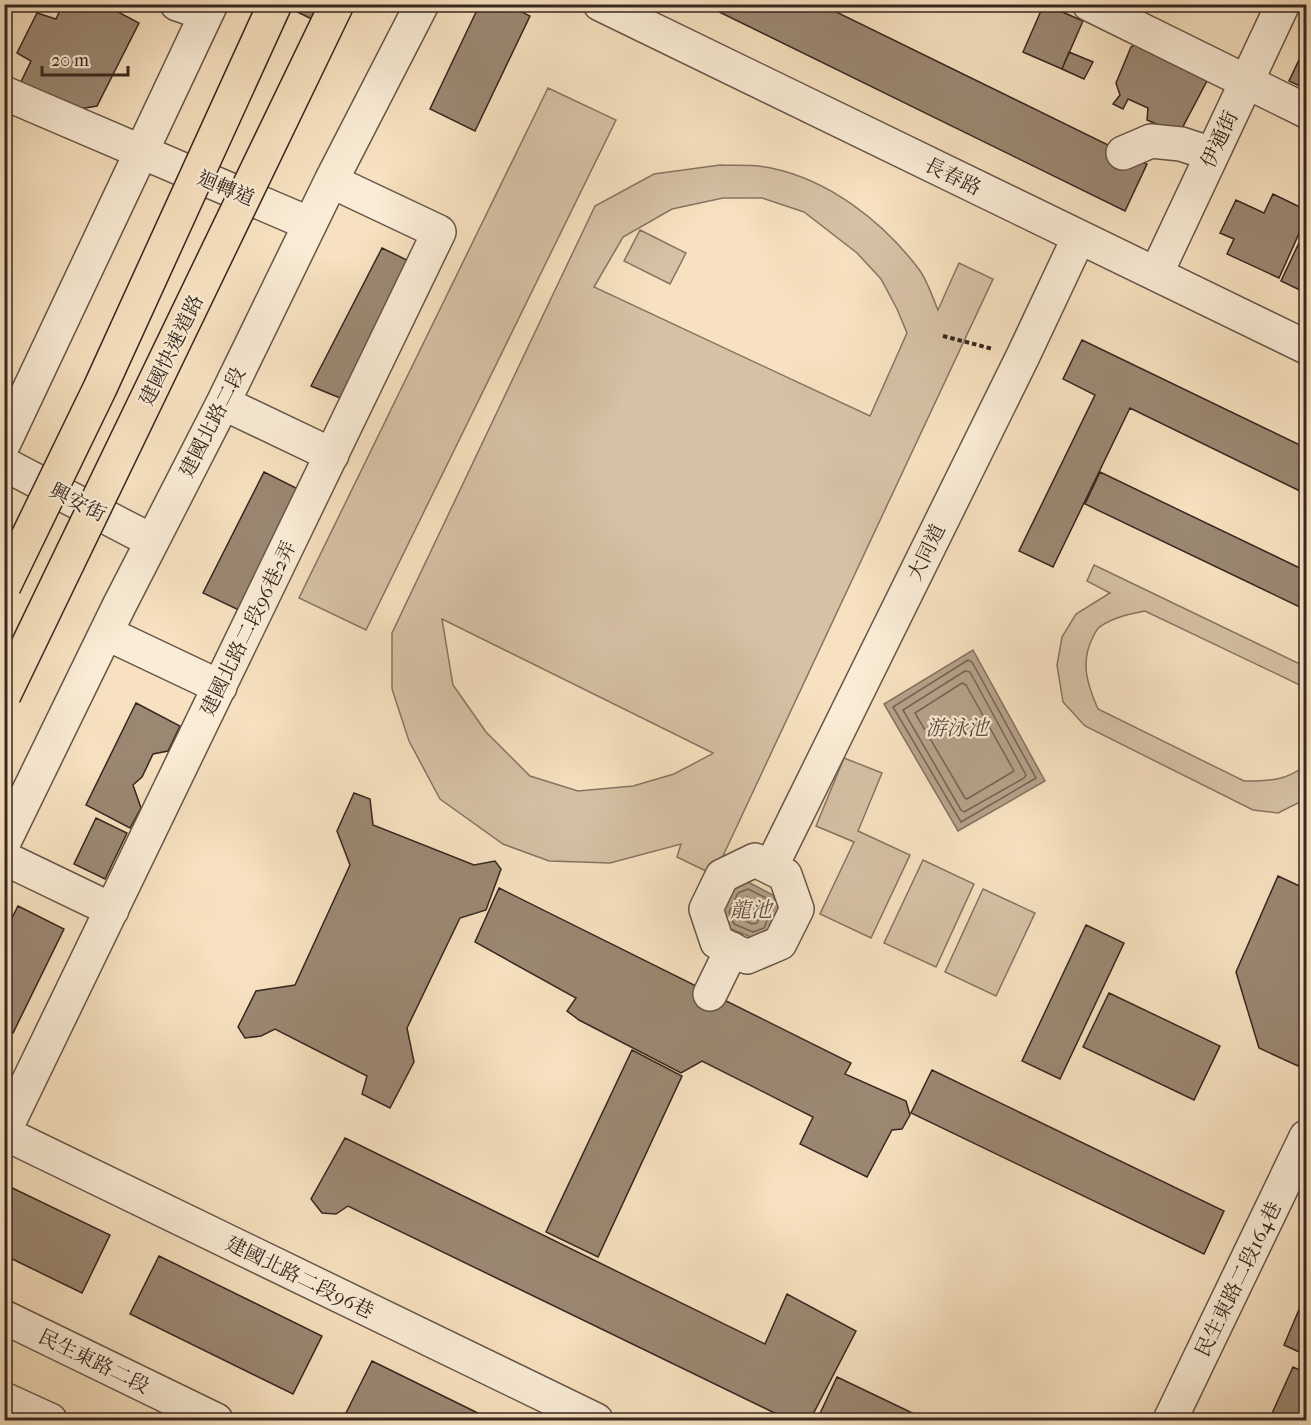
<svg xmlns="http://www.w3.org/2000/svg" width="1311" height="1425" font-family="'IM FELL French Canon','Noto Serif TC',serif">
<rect width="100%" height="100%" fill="#f7e1c0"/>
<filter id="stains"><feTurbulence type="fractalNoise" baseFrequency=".00333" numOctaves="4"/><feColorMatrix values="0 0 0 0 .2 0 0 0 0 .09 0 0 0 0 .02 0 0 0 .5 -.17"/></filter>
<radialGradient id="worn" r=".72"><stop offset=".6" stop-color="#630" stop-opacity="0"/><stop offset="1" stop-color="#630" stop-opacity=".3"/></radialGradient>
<path fill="#d6c1a5" stroke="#867462" stroke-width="1.5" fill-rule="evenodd" d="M 548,88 L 616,120 L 366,630 L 299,598 Z
M 720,165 C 736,166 755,164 771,168 C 829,180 882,221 918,268 C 927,279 932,296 938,310 L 959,263 L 993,279 L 714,875 L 677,857 L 681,844 L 610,863 L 549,861 L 503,844 L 440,799 L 409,741 L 392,689 L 392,633 L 595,206 L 654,174 ZM 723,198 L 762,198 L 804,212 L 857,253 L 881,279 L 897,309 L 907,333 L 870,416 L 594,287 L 623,237 L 672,209 ZM 442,619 L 713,753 L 712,754 L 674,774 L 633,786 L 578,791 L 530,776 L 486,732 L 453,685 Z
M 640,230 L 686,253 L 670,284 L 624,261 Z
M 1094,565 L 1306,667 L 1306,688 L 1145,611 C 1130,614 1114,617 1101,626 C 1097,628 1095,633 1093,637 C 1080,662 1087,684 1098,709 L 1244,781 C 1269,781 1286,781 1306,765 L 1306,799 L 1278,813 L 1253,810 L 1085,726 L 1063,702 L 1057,665 L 1062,637 L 1076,614 L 1110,593 L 1087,581 Z
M 844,758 L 882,773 L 858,831 L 910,855 L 871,938 L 820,914 L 854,842 L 816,826 Z
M 923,860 L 974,884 L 936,967 L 884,943 Z
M 983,889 L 1035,913 L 996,996 L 945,972 Z"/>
<path fill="#b6a28a" stroke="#837160" stroke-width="1.5" d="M 973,650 L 1045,781 L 958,831 L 884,704 Z
M 748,882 L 773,895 L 779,908 L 768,933 L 753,938 L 729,928 L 723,911 L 734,887 Z"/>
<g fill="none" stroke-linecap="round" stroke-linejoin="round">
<path stroke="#766455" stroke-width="1.5" d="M 968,660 L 972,662 L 1036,778 L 961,822 L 893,707 Z
M 965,671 L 970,672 L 1026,775 L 1024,778 L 964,812 L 961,810 L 903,710 Z
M 962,683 L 966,685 L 1014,771 L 967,799 L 965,798 L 915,713 Z
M 748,889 L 768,899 L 772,908 L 764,928 L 753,932 L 734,924 L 729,912 L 738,893 Z
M 747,897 L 764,907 L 757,923 L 752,924 L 739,917 C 737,911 740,900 747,897 Z"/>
</g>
<path fill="#9b8873" stroke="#372720" stroke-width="1.5" d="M 63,4 L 103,4 L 139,23 L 97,106 L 73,110 L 20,84 L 31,61 L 17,53 L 37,13 L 56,19 Z
M 286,4 L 346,4 L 334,30 L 285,6 Z
M 491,4 L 506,4 L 530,16 L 475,131 L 430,109 L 477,10 Z
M 703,4 L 820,4 L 1147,164 L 1125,211 Z
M 1044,4 L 1083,21 L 1062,69 L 1023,52 Z
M 1139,43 L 1205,74 L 1207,81 L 1179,134 L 1147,120 L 1148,108 L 1128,99 L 1123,109 L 1113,104 L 1120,95 L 1116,83 L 1131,47 Z
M 1306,45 L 1306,89 L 1289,81 Z
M 1069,52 L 1093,62 L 1084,79 L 1062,69 Z
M 1273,194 L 1306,210 L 1306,218 L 1279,278 L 1227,254 L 1234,239 L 1220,233 L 1236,200 L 1264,213 Z
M 1306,228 L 1306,293 L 1281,281 Z
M 382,248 L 413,263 L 345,400 L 311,386 Z
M 4,255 L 11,261 L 4,277 Z
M 1082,340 L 1306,448 L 1306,494 L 1130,408 L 1053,567 L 1019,551 L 1095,395 L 1063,379 Z
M 264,472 L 304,492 L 243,612 L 203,593 Z
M 1100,472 L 1306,571 L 1306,610 L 1085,504 Z
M 136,703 L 180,726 L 168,751 L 153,754 L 142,777 L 133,785 L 141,808 L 130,828 L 86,805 Z
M 354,793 L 370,799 L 373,825 L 474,865 L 495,861 L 501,869 L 486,910 L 460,918 L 407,1028 L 414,1062 L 390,1108 L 362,1094 L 367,1076 L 275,1029 L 261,1036 L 245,1038 L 238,1027 L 256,991 L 295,985 L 350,865 L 337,831 Z
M 96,818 L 127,833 L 105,879 L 74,864 Z
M 1278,876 L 1306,889 L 1306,1047 L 1298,1066 L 1259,1048 L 1236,972 Z
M 499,888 L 851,1063 L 845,1074 L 906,1101 L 910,1115 L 902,1129 L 892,1130 L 867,1177 L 800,1144 L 813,1117 L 702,1061 L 681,1073 L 579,1020 L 567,1011 L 576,998 L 475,942 Z
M 18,906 L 64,929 L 13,1033 L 4,1030 L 4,934 Z
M 1086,925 L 1124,943 L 1060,1079 L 1022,1061 Z
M 1109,993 L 1220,1046 L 1194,1100 L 1083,1047 Z
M 632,1050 L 682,1076 L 598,1257 L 546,1232 Z
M 932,1070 L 1224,1211 L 1204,1254 L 911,1113 Z
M 345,1138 L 765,1344 L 787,1294 L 856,1331 L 810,1420 L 789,1420 L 348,1206 L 336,1214 L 322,1213 L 311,1199 Z
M 4,1184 L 110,1235 L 82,1293 L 4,1255 Z
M 159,1256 L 322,1336 L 293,1394 L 130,1314 Z
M 1306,1293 L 1306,1355 L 1284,1345 Z
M 372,1361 L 492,1420 L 347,1420 L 343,1419 Z
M 1293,1367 L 1306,1373 L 1306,1420 L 1269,1420 Z
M 837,1377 L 927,1420 L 817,1420 Z"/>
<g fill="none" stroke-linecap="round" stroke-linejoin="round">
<defs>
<path id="minor" d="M 177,4 L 206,14
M 600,4 L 1306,347
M 1089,4 L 1306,111
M 4,93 L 310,224
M 1123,153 L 1151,141 L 1181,144 L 1212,154
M 1156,274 L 1283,4
M 223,403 L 332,455
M 4,443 L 211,4
M 4,464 L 152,541
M 106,633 L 220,687
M 4,842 L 119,606 L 223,403 L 331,181 L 422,4
M 4,858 L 112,910
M 755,860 L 785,875 L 797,909 L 780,943 L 747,957 L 717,942 L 706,909 L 722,876 Z
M 771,867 L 1023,356 L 1079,237
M 710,994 L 732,949
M 4,1132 L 439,232 L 331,181
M 4,1133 L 596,1420
M 4,1317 L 216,1420
M 4,1399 L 50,1420
M 1170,1420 L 1306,1137"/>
</defs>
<use href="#minor" stroke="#675648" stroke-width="36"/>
<path stroke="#372720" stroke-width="4" stroke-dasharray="4.5 3" stroke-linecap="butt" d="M 943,336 L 993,349"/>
<use href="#minor" stroke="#faecd6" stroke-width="33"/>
<defs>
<path id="highway-bridge" d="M 4,586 L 100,388 L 275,4
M 4,695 L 337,4"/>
</defs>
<use href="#highway-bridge" stroke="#372720" stroke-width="36" stroke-linecap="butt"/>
<use href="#highway-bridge" stroke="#f7e1c0" stroke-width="33"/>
</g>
<g text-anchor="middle" stroke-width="4.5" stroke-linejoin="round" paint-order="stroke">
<g font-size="20" fill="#372720" stroke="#faecd6">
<text transform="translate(1219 139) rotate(-65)" y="7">伊通街</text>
<text transform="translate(953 176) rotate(26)" y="7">長春路</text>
<text transform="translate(226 188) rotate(23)" y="7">迴轉道</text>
<text transform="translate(171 350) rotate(-64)" y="7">建國快速道路</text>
<text transform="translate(212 422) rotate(-63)" y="7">建國北路二段</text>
<text transform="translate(78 502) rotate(27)" y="7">興安街</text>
<text transform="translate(926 552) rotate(-64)" y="7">大同道</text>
<text transform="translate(248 628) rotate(-64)" y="7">建國北路二段96巷2弄</text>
<text transform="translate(300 1277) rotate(26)" y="7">建國北路二段96巷</text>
<text transform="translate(1238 1279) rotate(-64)" y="7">民生東路二段164巷</text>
<text transform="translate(94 1361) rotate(26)" y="7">民生東路二段</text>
</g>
<g font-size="21" font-style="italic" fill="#5d4c40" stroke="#faecd6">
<text x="957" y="735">游泳池</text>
<text x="751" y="917">龍池</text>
</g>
</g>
<rect width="1311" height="1425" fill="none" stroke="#f7e1c0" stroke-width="24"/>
<rect x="6" y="6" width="1299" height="1413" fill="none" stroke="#372720" stroke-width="3"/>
<rect x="12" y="12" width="1287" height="1401" fill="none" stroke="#372720" stroke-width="1.5"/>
<path d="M42 66v9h86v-9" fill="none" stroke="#372720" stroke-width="3"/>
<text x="51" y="66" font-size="18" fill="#372720" stroke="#faecd6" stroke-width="4.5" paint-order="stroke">20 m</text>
<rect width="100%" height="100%" filter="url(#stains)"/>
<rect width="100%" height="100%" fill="url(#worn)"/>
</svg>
